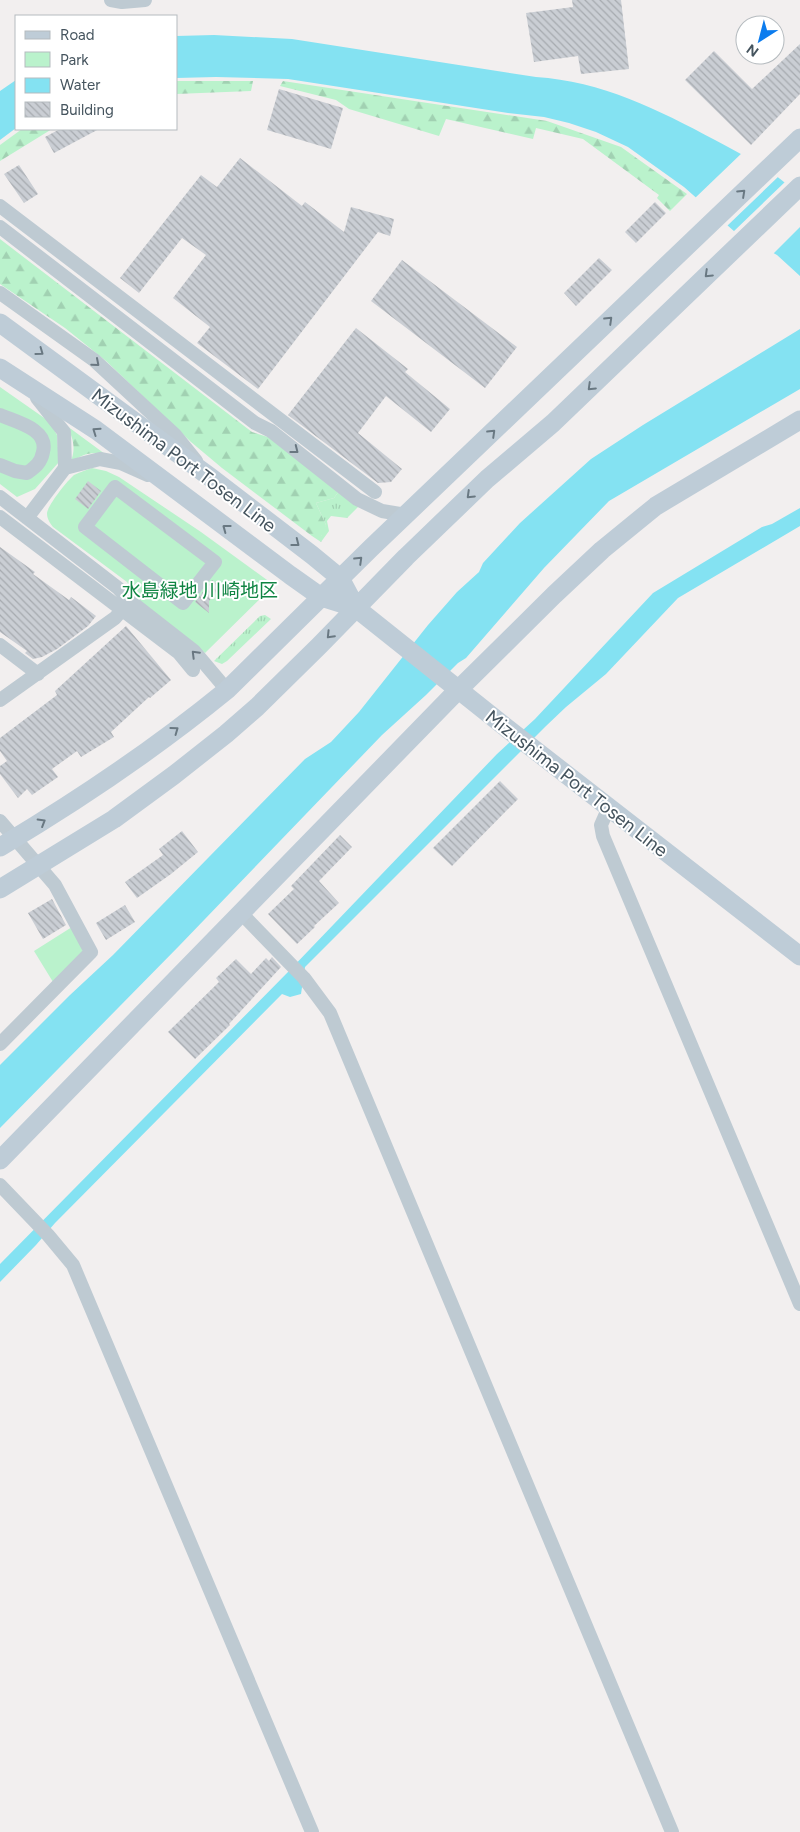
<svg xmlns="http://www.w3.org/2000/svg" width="800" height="1832" font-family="Figtree,'Noto Sans JP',sans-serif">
<defs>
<pattern id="grass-tufts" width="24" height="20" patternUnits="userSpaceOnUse" patternTransform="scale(1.25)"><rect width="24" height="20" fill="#baf2cc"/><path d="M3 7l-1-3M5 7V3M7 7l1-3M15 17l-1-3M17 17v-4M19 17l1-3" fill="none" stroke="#a1d1b2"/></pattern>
<pattern id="forest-firs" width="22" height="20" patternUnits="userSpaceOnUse" patternTransform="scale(1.25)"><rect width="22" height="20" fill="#baf2cc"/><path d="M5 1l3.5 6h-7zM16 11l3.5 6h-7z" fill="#a1d1b2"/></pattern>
<pattern id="building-back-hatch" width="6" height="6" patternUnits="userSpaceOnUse" patternTransform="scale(1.25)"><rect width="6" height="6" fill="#caced4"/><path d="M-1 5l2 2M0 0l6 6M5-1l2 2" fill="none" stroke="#a6aaaf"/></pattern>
</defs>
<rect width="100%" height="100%" fill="#f2efef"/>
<path fill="url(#grass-tufts)" d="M 339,491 L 359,506 L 347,518 L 331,516 L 327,521 L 329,531 L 321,542 L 312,536 L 321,536 L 326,525 L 316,503 L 334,498 Z
M 265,615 L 271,619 L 227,661 L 222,664 L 214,661 L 260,616 Z"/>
<path fill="url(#forest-firs)" d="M 176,81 L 253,81 L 251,91 L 176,94 Z
M 283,81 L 547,121 L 621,147 L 687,194 L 670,211 L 657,198 L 659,195 L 583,139 L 536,128 L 533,139 L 446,119 L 439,136 L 349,109 L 336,100 L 280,86 Z
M 22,129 L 52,129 L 0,161 L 0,145 Z
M 0,239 L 252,432 L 271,438 L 339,491 L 334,498 L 316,503 L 326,525 L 325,532 L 321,536 L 312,536 L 222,468 L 191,442 L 106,361 L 65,328 L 0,284 Z
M 67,426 L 105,454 C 91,451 81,454 70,464 C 76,449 74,440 67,426 Z"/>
<path fill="#baf2cc" d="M 0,387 L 50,422 L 57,435 L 59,462 L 35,489 L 17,497 L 0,484 Z
M 92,468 L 106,471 L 119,477 L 201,532 L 274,585 L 205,653 L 137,600 L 127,582 L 53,527 C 50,523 47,519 47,513 C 48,505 67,481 74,475 C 80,472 86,470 92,468 Z
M 72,927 L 83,948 L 82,955 L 53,982 L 34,951 Z"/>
<path fill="#84e2f2" d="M 214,35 L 292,39 L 536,77 C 601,81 659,110 715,140 C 746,157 776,171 800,197 L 800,276 L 777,255 L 735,232 L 684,187 L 628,147 L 596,132 L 569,123 L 544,117 L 508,113 L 288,79 L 216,77 L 176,78 L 176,36 Z
M 16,80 L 16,128 L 0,140 L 0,91 Z
M 800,329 L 800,389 L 609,501 L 544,568 L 466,658 L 458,663 L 426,695 L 382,735 L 179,946 L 0,1128 L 0,1065 L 70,995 L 113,955 L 305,759 L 331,742 L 359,712 L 428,625 L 457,592 L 479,572 L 483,563 L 520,523 L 591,459 L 643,425 Z
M 800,508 L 800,526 L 678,598 L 606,674 L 566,707 L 546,726 L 305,967 L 301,994 L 290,997 L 282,994 L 55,1223 L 36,1245 L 0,1282 L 0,1264 L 287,973 L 497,754 L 535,719 L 653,593 L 762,527 L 772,524 Z"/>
<path fill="#f2efef" d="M 743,152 L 779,176 L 727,226 L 694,199 Z
M 786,181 L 800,194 L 800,227 L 772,255 L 733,232 Z"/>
<path fill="url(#building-back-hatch)" d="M 572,0 L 621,0 L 629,69 L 581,74 L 578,56 L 534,62 L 526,13 L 573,7 Z
M 800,44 L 800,94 L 751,145 L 685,80 L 714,51 L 752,89 Z
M 279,89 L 343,108 L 331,149 L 267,130 Z
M 60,129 L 99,129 L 54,153 L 45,137 Z
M 240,158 L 302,206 L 305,202 L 344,232 L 351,207 L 394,219 L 390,236 L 378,232 L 258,389 L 197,343 L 210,327 L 173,298 L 206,255 L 182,238 L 139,293 L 120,278 L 201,175 L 217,187 Z
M 19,165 L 38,194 L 24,203 L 4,174 Z
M 655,202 L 666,213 L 636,243 L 625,232 Z
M 599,258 L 612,270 L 576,306 L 564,293 Z
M 402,260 L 517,347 L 485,388 L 371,301 Z
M 356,328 L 408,369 L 405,372 L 450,409 L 431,432 L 386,396 L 358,433 L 402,469 L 391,482 L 378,483 L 288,415 Z
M 88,481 L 101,491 L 88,509 L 75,499 Z
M 0,547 L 35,572 L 33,574 L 69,600 L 71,597 L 96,616 L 88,626 L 57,649 L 42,657 L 33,659 L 25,653 L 27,651 L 0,632 Z
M 212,580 L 221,587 L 209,601 L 209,613 L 195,602 Z
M 126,626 L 171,680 L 150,698 L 149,697 L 111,732 L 114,737 L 81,757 L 77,751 L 52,769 L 58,777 L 32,795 L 27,789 L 18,798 L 0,774 L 0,766 L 7,761 L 0,751 L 0,738 L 57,695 L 55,691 Z
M 500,781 L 518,799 L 452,866 L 433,848 Z
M 182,831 L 198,852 L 171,874 L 137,898 L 125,882 L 163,855 L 159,849 Z
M 340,835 L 352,847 L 319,881 L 339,903 L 314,926 L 315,927 L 297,944 L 268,914 L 294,889 L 291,886 Z
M 52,899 L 66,925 L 43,939 L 28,913 Z
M 125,905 L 135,922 L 106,940 L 96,923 Z
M 272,957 L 281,967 L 229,1024 L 230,1025 L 195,1059 L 168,1032 L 219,982 L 216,978 L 236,959 L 251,974 L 266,958 L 269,961 Z"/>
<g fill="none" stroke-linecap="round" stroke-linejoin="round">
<path stroke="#becad2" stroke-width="14" d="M 111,0 L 122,2 L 145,0
M 0,206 L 375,492
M 0,227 L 255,423 L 271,431 L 357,499 L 382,511 L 406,515
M 0,293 L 94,360 L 175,435 L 196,461
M 37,398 L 64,432 L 65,468 L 100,459 L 121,463 L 148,475
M 0,415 C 16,422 49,429 43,452 C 41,463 35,467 27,473 L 15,471 L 0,465
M 115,487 L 215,562 L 183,603 L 85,527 Z
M 0,497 L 118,588 L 130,601 L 194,651 L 227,690
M 0,517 L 179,653 L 193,670
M 27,518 L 65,468
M 0,645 L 38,674
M 0,700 L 115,618 L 128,603
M 609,807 L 601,825 L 603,836 L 800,1304
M 0,821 L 55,885 L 91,952 L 0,1044
M 240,912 L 304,978 L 330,1013 L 672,1832
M 0,1185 L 48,1235 L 73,1265 L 312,1832"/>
<path stroke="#beccd7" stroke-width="19" d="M 0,323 L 210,477 L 312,555 L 340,578 L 356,608
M 0,368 L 96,430 L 290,575 L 321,597 L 356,608 L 513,733 L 800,956
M 0,847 C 79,800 156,748 227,690 L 371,548 L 800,138
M 0,889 L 114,819 L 174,775 L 226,734 L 257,707 L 319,646 L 406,557 L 487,479 L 553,423 L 800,186
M 0,1160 L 458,690 L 554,595 L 602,550 L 656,506 L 800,420"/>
</g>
<defs><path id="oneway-chevron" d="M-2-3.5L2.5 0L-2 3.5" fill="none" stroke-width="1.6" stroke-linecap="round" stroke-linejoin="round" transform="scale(1.25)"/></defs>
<g stroke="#697882">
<use href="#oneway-chevron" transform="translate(742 193) rotate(-43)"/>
<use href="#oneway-chevron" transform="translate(708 274) rotate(136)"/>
<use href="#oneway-chevron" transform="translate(609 320) rotate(-44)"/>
<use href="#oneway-chevron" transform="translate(40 352) rotate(36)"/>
<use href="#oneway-chevron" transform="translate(591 387) rotate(136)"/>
<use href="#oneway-chevron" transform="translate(96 431) rotate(-145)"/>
<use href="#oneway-chevron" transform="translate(492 433) rotate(-44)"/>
<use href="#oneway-chevron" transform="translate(470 495) rotate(136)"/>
<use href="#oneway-chevron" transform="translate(226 528) rotate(-143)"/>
<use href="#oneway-chevron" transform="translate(296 543) rotate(38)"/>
<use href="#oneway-chevron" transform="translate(359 560) rotate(-44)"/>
<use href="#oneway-chevron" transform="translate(330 635) rotate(134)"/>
<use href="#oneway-chevron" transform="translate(175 730) rotate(-36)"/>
<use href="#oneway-chevron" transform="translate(42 822) rotate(-31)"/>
</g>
<g stroke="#697781">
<use href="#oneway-chevron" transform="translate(96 363) rotate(41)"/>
<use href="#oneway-chevron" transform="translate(295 450) rotate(38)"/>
<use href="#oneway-chevron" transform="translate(195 654) rotate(-135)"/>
</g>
<g text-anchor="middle" stroke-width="4" stroke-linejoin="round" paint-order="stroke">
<g font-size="19" fill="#45545e" stroke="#fff">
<text transform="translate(184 460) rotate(37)" y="7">Mizushima Port Tosen Line</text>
<text transform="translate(577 783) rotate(38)" y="7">Mizushima Port Tosen Line</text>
</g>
<g font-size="19" fill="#108543" stroke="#fff">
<text x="200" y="597">水島緑地 川崎地区</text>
</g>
</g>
<rect x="15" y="15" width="162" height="115" fill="#ffffff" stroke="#b5bbbf"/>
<rect x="25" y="31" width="25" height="8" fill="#beccd7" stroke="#b5bbbf"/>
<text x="60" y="40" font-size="15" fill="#45545e">Road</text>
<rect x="25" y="52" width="25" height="15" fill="#baf2cc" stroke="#b5bbbf"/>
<text x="60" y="65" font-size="15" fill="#45545e">Park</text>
<rect x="25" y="78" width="25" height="15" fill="#84e2f2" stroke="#b5bbbf"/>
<text x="60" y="90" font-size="15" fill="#45545e">Water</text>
<rect x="25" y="102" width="25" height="15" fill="url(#building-back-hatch)" stroke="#b5bbbf"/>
<text x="60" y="115" font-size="15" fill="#45545e">Building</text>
<g transform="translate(760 40) rotate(216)"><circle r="24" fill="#ffffff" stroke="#b5bbbf"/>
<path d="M0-4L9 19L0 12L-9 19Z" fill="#0c7cee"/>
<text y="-8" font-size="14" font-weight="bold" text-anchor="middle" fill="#45545e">N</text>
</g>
</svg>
